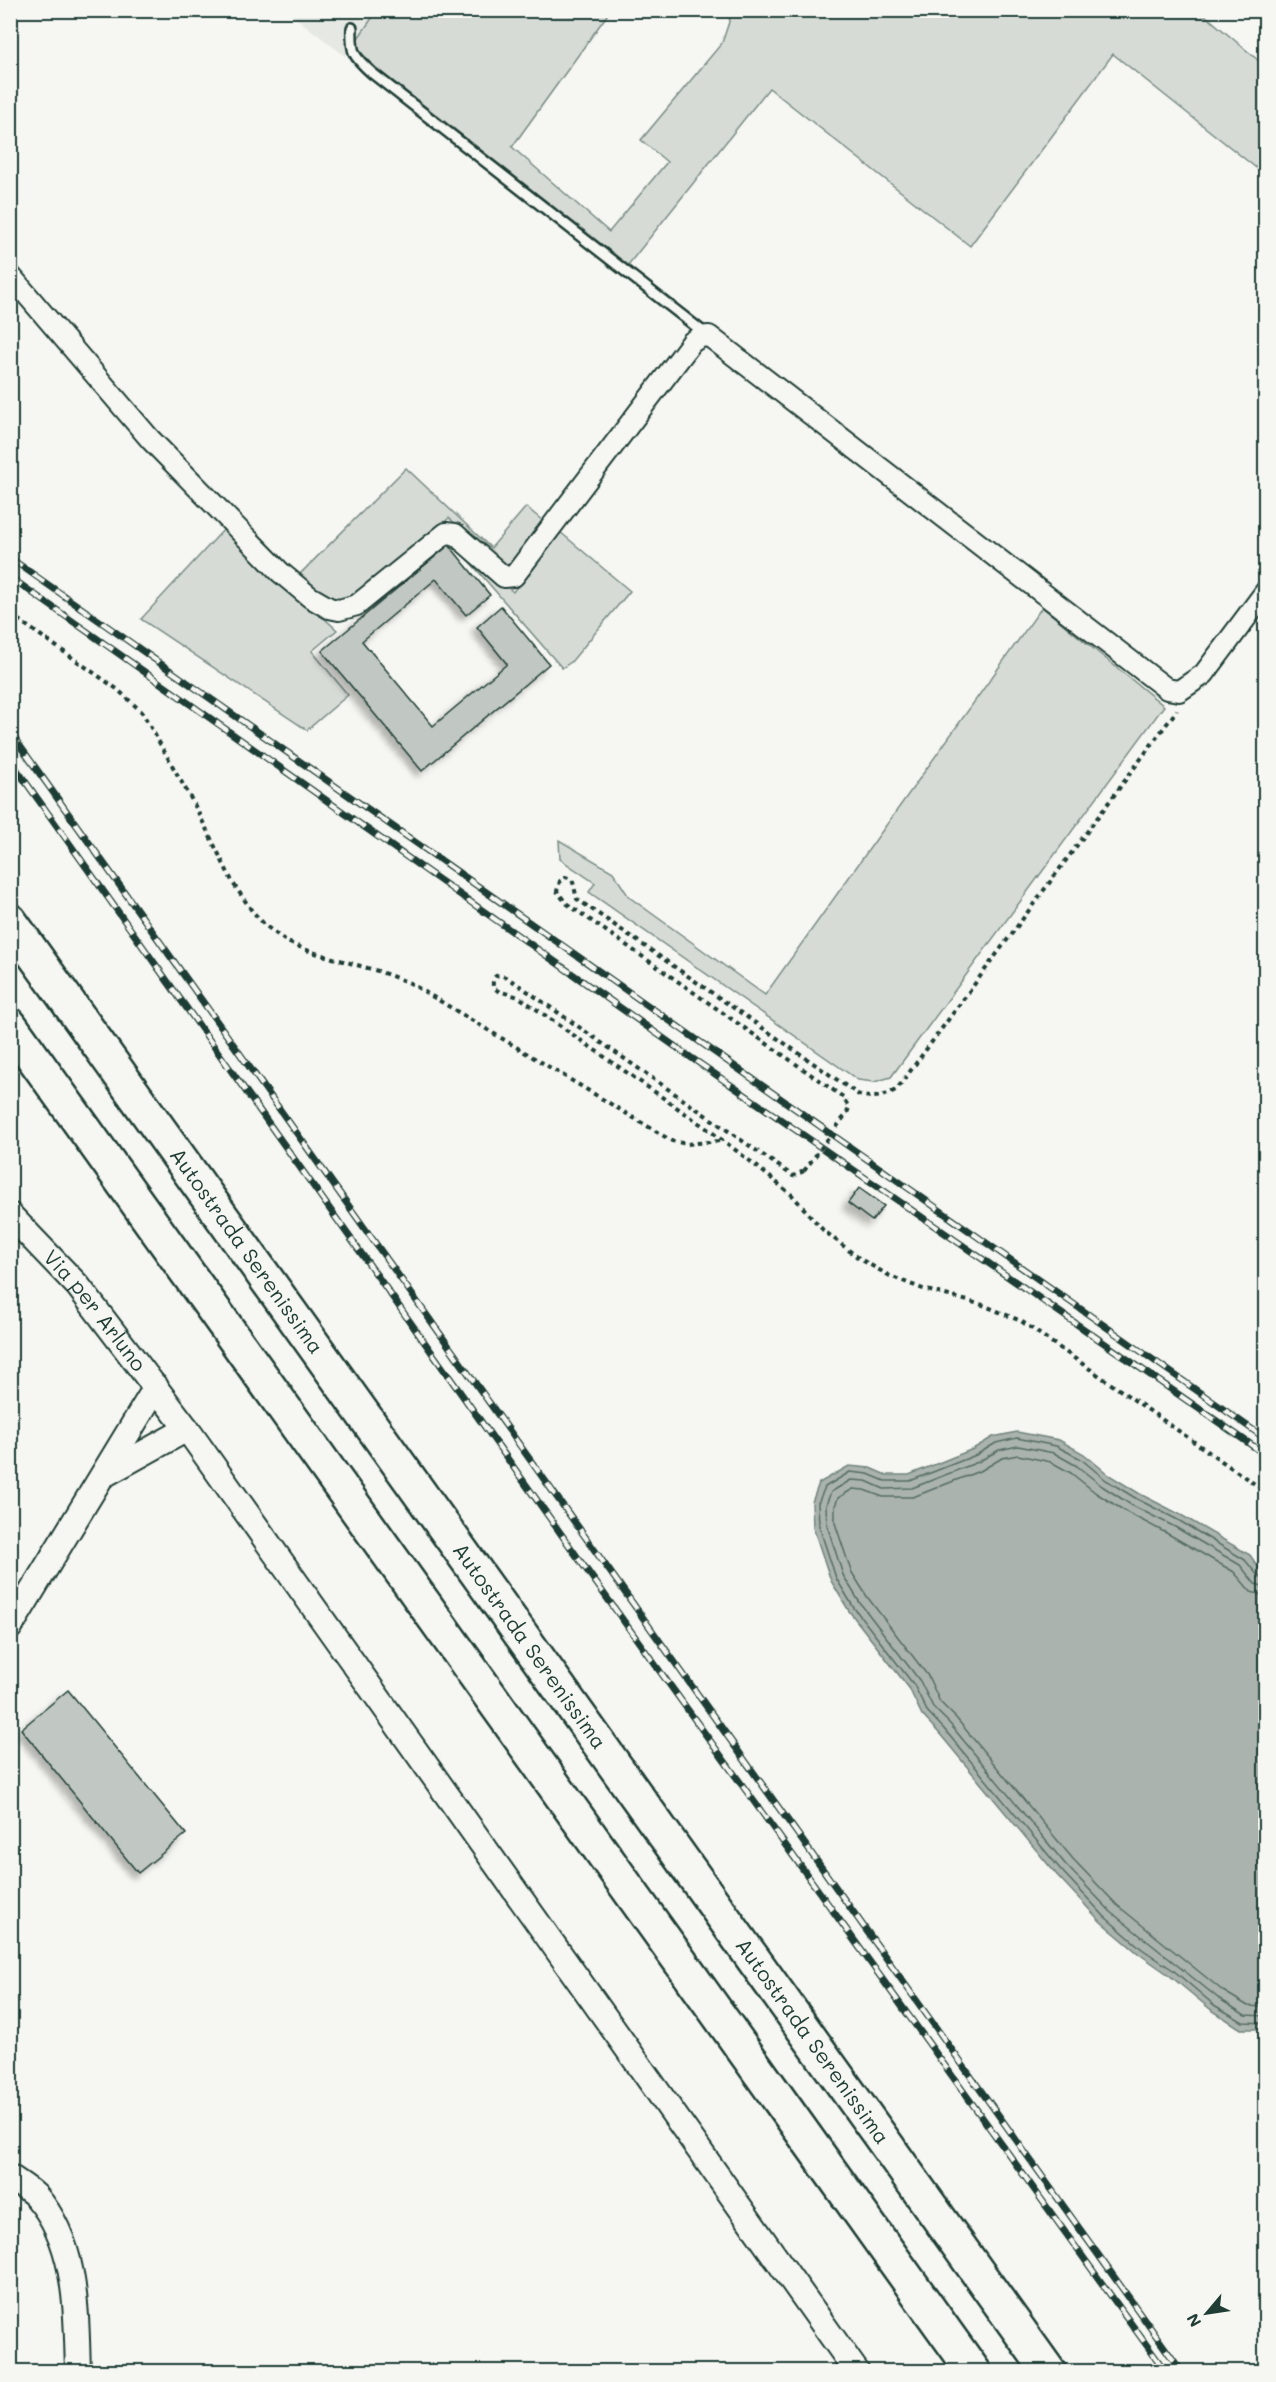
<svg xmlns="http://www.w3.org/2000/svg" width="1276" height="2382" font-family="Mali,sans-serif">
<defs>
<filter id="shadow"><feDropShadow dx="-5.5" dy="5.5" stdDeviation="3" flood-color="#0004"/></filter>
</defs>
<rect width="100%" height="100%" fill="#f6f6f2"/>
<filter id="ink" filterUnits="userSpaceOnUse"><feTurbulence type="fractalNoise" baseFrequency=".0167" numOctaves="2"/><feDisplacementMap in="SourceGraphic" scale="12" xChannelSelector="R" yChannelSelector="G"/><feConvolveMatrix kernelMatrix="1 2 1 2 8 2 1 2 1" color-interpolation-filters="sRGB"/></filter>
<g filter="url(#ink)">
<path fill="#e6e8e4" d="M 287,11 L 377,11 L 345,56 Z"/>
<path fill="#d6dbd6" stroke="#7a8c85" stroke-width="1.5" d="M 377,11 L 610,11 L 512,147 L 609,232 L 667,162 L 641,140 L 722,43 L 730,19 L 719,11 L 1200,11 L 1265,66 L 1265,175 L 1113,54 L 970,246 L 769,88 L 628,265 L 376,68 L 361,52 L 356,41 Z
M 406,468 L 491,548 L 526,507 L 548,525 L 514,568 L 506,568 L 449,518 L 354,602 L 333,604 L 296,578 Z
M 225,528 L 337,630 L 312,651 L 348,695 L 307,730 L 141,619 Z
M 559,531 L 630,591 L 571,662 L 562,668 L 450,539 L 456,539 L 513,592 Z
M 1042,607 L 1164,706 L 891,1077 L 874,1082 L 858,1080 L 589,892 L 595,883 L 560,859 L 559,840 L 613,872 L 629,897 L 765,995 Z"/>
<path fill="#aab3ae" stroke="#72847d" stroke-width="1.5" d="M 1017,1432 L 1059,1440 L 1084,1454 L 1109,1475 L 1140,1494 L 1181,1515 L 1250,1555 L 1265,1577 L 1265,2029 L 1241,2029 L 1210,2009 L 1169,1975 L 1139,1954 L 1101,1922 L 1056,1874 L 939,1733 L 922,1715 L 909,1688 L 849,1611 L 831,1581 L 813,1527 L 812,1502 L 819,1483 L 849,1466 L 870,1468 L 886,1475 L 909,1475 L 973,1449 L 993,1437 Z"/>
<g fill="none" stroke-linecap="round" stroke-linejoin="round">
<path stroke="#576c65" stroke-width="1.5" d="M 1266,1579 L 1259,1577 L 1245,1560 L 1178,1520 L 1137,1499 L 1106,1480 L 1081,1459 L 1056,1446 L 1017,1438 L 996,1443 L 976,1455 L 910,1481 L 885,1481 L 868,1474 L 850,1472 L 825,1487 L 818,1503 L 819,1526 L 836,1578 L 854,1608 L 914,1685 L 927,1711 L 944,1729 L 1061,1870 L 1105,1917 L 1142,1949 L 1173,1970 L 1214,2005 L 1243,2022 L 1266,2023
M 1266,1587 L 1255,1584 L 1240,1565 L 1175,1527 L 1133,1506 L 1102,1486 L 1077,1466 L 1054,1453 L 1018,1446 L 999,1450 L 978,1462 L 912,1488 L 884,1489 L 866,1481 L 851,1480 L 831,1492 L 826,1505 L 827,1525 L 843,1575 L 860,1603 L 920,1681 L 933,1707 L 950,1724 L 1066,1865 L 1111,1912 L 1218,1998 L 1245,2015 L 1266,2016
M 1266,1596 L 1251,1592 L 1234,1572 L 1170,1535 L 1128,1513 L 1096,1493 L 1071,1473 L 1051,1462 L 1018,1455 L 1002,1458 L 982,1470 L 913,1497 L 883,1497 L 864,1490 L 853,1489 L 838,1498 L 835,1506 L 835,1523 L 851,1571 L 868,1598 L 928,1676 L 940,1702 L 956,1718 L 1073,1859 L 1117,1905 L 1223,1991 L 1248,2006 L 1266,2007"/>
</g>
<path fill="#c1c8c3" stroke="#1f3d34" stroke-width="1.5" filter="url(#shadow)" d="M 449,545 L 490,595 L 466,615 L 436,579 L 362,641 L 433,726 L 507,664 L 477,627 L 501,606 L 549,664 L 422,771 L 322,651 Z
M 859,1188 L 884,1206 L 872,1221 L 848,1203 Z
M 68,1690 L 186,1834 L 138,1873 L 21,1729 Z"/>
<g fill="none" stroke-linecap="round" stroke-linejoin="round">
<defs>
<path id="service" d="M 352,28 C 351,53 353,56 372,73 L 707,335"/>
<path id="minor" d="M 10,275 L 150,439 L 280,572 L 310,597 L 329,608 L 339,610 L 357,605 L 446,533 L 455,534 L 504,577 L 514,576 L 692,342 L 700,337 L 709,336 L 1167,689 L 1179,691 L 1204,674 L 1266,591"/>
<g id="tertiary">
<path id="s1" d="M 10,1215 L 78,1286 L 187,1429 L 857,2372"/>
<path d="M 104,1475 L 187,1429"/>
<path d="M 10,1627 L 156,1387"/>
<path d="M 10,2177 C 19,2183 29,2189 36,2196 C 78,2244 76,2312 78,2372"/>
</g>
<g id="motorway">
<path id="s2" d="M 10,921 L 1049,2372"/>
<path d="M 10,1025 L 974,2372"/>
</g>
</defs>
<use href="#service" stroke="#1f3d34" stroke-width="14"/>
<use href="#minor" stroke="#1f3d34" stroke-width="24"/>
<use href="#tertiary" stroke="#1f3d34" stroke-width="28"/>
<use href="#motorway" stroke="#1f3d34" stroke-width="38"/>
<path stroke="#1f3d34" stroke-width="4" stroke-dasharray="4.5 4.5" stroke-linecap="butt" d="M 10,614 L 117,689 L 142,712 L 194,804 L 233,883 L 252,911 L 266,926 L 287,942 L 312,952 L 378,971 L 410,983 L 672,1141 L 687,1144 L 720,1141
M 847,1113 L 849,1108 L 843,1097 L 566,903 L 557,891 L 560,881 L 565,877 L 569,878 L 573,882 L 577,899 L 859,1095 C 874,1099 884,1097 897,1089 L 1177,710
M 804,1171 L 793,1176 L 520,986 C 512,981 491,964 493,987 L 498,991 L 519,997 L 709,1130 L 750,1161 L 792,1195 L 823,1230 L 860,1259 L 890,1276 L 923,1289 L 983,1305 L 1021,1321 L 1266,1492"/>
<use href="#service" stroke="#f6f6f2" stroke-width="9"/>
<use href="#minor" stroke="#f6f6f2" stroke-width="20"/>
<use href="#tertiary" stroke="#f6f6f2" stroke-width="24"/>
<use href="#motorway" stroke="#f6f6f2" stroke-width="33"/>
<defs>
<path id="rail" d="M 10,558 L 1266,1439
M 10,577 L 683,1052 L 1266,1455
M 10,732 L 1182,2372
M 10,760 L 581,1562 L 1166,2372"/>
</defs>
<use href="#rail" stroke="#1f3d34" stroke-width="7"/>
<use href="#rail" stroke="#f6f6f2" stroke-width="4.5" stroke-dasharray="14" stroke-linecap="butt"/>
<path stroke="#1f3d34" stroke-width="4" stroke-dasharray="4.5 4.5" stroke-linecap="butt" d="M 804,1171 L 847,1113"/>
</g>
</g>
<g text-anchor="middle" stroke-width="4.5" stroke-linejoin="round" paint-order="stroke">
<g font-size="21" fill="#1f3d34" stroke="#f6f6f2">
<text dy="7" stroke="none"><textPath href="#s2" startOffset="406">Autostrada Serenissima</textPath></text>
<text dy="7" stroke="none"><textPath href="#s1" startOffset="128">Via per Arluno</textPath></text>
<text dy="7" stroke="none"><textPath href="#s2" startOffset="892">Autostrada Serenissima</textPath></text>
<text dy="7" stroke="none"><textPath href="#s2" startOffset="1378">Autostrada Serenissima</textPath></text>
</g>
</g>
<rect width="1276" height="2382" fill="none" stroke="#f6f6f2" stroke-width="36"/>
<rect x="18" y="18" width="1240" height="2346" fill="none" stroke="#1f3d34" stroke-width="2" filter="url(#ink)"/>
<g transform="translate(1207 2313) rotate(241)" stroke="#f6f6f2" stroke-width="4.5" paint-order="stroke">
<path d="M0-4.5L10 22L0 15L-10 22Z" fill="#1f3d34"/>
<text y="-9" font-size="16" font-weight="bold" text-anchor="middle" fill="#1f3d34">N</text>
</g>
</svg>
